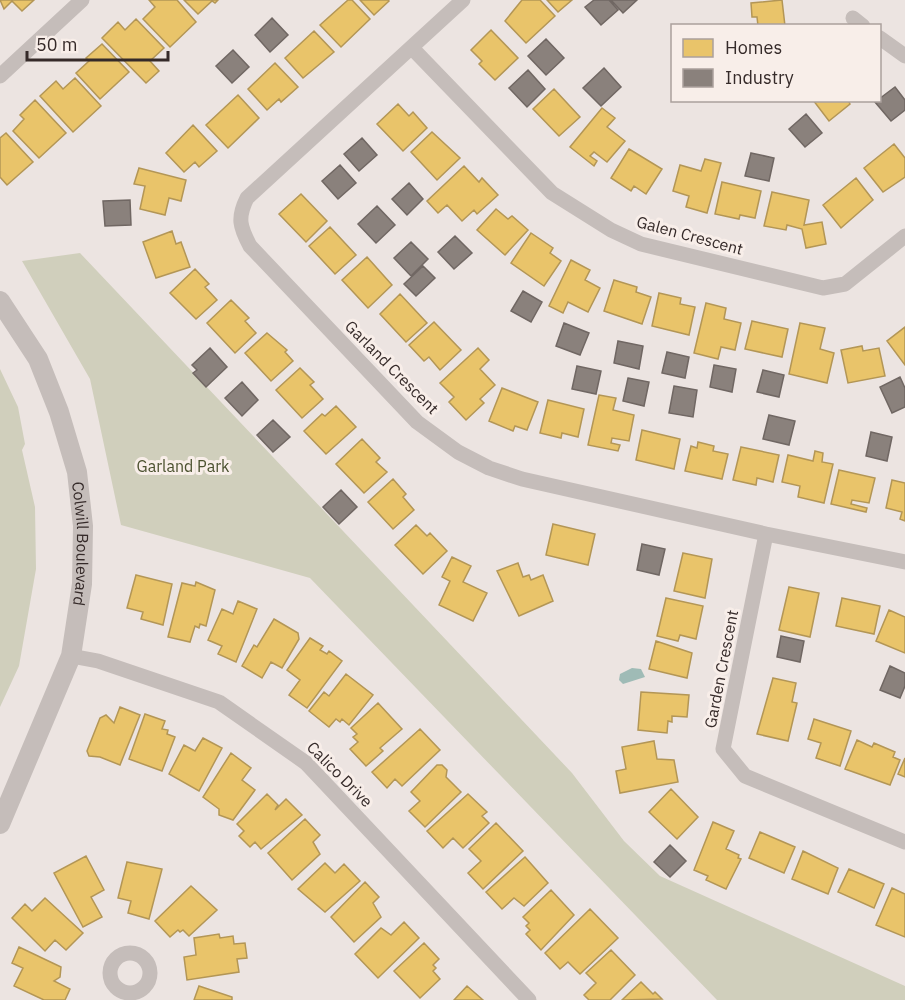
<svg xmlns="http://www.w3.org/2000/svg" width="905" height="1000" font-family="'IBM Plex Sans',sans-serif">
<rect width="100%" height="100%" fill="#ece4e1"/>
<path fill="#d0cfbc" d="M 80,253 L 572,773 L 624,841 L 660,876 L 905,986 L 905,1000 L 717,1000 L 310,578 L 121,525 L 90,379 L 22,261 Z
M 0,369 L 18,407 L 25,444 L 22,450 L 35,507 L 36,569 L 19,666 L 0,707 Z"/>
<path fill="#9fbbb6" d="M 632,668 L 641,669 L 645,677 L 623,684 L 619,680 L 620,674 Z"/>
<path fill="#e9c46a" stroke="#b39656" stroke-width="1.5" d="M 0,0 L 34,0 L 22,11 L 12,1 L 4,9 Z
M 149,0 L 177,0 L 196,22 L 170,47 L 143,19 L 155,7 Z
M 184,0 L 218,0 L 215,3 L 212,1 L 198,14 Z
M 348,0 L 352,0 L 370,19 L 341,47 L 320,25 Z
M 360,0 L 388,0 L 389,1 L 374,15 Z
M 522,0 L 540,0 L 555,16 L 526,43 L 505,21 Z
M 547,0 L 572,0 L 558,12 Z
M 782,0 L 785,26 L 758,26 L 757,17 L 752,17 L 751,3 Z
M 136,19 L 164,48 L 150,61 L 159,71 L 146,83 L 102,38 L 118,22 L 125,30 Z
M 491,30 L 518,58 L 495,80 L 479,64 L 482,61 L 471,50 Z
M 314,31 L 334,52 L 303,78 L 285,58 Z
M 102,44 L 129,72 L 100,99 L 76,73 L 89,61 L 86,58 Z
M 275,63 L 298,87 L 281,102 L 279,99 L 267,110 L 248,89 Z
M 75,78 L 101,106 L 73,132 L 40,96 L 56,81 L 63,89 Z
M 554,89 L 580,117 L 559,136 L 533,109 Z
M 238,95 L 259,118 L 228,148 L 206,125 Z
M 35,100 L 66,133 L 39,158 L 13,131 L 24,119 L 20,115 Z
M 813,100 L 848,100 L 850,104 L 829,121 Z
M 398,104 L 409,116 L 413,112 L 427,128 L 403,151 L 377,124 Z
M 602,108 L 615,118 L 607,127 L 625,141 L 607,162 L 594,152 L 590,156 L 597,161 L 594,166 L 570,147 Z
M 193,125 L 217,151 L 199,167 L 195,162 L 184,172 L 166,153 Z
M 432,132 L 460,158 L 437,180 L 411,152 Z
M 6,133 L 33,162 L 7,185 L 0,177 L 0,138 Z
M 894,144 L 905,158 L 905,177 L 883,192 L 864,168 Z
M 629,149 L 662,169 L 646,194 L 634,186 L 631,191 L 611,178 Z
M 705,159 L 721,163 L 707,213 L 686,207 L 689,196 L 673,191 L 680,165 L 701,171 Z
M 464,166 L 479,182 L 482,178 L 498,195 L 477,214 L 474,210 L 462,221 L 447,205 L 438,213 L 427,201 Z
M 139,168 L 186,180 L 181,201 L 169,198 L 165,215 L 140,209 L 145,186 L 134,184 Z
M 856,178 L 873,200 L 841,228 L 823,205 Z
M 722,182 L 761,191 L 755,218 L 740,215 L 739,219 L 715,214 Z
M 772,192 L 809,200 L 804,225 L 822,222 L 826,244 L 806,248 L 802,229 L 787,225 L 786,230 L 764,226 Z
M 301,194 L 327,221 L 306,242 L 279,214 Z
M 496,209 L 508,219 L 512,216 L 528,230 L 505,255 L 477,230 Z
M 330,227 L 356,255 L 335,274 L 309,246 Z
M 172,231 L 176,244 L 181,242 L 190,267 L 156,278 L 143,242 Z
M 531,233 L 553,248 L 550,253 L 561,261 L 544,286 L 511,263 Z
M 367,257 L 392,285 L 368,308 L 342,280 Z
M 571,260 L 590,270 L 585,280 L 600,288 L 588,312 L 568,302 L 563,313 L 549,306 Z
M 195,269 L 209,284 L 205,287 L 217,300 L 196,319 L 170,293 Z
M 614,280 L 637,287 L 636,292 L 651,297 L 642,324 L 604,311 Z
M 659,293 L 681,298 L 680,304 L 695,307 L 689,335 L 652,326 Z
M 400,294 L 427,323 L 406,342 L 380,314 Z
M 231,300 L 249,318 L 245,321 L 256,333 L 235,353 L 207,323 Z
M 706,303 L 726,308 L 724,319 L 741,323 L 735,350 L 721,347 L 718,359 L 694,353 Z
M 752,321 L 788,329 L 782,357 L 745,349 Z
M 434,322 L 461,350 L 440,370 L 429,357 L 424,361 L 409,345 Z
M 800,323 L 825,328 L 820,349 L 834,353 L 827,383 L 789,374 Z
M 905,327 L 905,365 L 887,341 Z
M 267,333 L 287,350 L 285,352 L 293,361 L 271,381 L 245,353 Z
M 862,346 L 863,351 L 879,348 L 885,376 L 848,383 L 841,350 Z
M 478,348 L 489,360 L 480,369 L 495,385 L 480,399 L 484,403 L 466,420 L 449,402 L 454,397 L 440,383 Z
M 300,368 L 314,382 L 310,385 L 323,399 L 302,418 L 276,390 Z
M 502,388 L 538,402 L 527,430 L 515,426 L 513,431 L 489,421 Z
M 599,395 L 616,398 L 613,410 L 634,415 L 629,441 L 612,438 L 611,443 L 620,445 L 618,451 L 588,445 Z
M 548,400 L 584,409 L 578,437 L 562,433 L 561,438 L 540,433 Z
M 336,406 L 356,427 L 326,454 L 304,431 L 322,414 L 325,416 Z
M 642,430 L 680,439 L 674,469 L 636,460 Z
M 362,439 L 380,458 L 376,462 L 387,472 L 364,493 L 336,464 Z
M 698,442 L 714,446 L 713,451 L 728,454 L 722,479 L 685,471 L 691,446 L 697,448 Z
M 741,447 L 779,455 L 773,482 L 757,478 L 756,485 L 733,480 Z
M 815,451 L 823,453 L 822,462 L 833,464 L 824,503 L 798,497 L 800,486 L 782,482 L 788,455 L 813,461 Z
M 839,470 L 875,478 L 869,503 L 852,500 L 851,504 L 867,508 L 866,512 L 831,504 Z
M 393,479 L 406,494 L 403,497 L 414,510 L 393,529 L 368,502 Z
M 892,480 L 905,483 L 905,521 L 900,519 L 902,512 L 886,508 Z
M 553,524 L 595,534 L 588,565 L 546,555 Z
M 416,525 L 427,536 L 430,533 L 447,551 L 423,574 L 395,545 Z
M 683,553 L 712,559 L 705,598 L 674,591 Z
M 452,557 L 471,566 L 463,582 L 487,593 L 473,621 L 439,605 L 450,581 L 442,577 Z
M 518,563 L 523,577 L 529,575 L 531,580 L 543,575 L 553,601 L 519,616 L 497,571 Z
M 136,575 L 172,584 L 163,625 L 141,619 L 143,612 L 127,608 Z
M 196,582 L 215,590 L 206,626 L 200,624 L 199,628 L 195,626 L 190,642 L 168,637 L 182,583 L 195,586 Z
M 789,587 L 819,593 L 810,637 L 779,630 Z
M 666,598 L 703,606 L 696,639 L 680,635 L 678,641 L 657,636 Z
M 842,598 L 880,606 L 874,634 L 836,626 Z
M 238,601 L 257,609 L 236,662 L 218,654 L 222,646 L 208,640 L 222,609 L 233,614 Z
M 889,610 L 905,617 L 905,653 L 876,641 Z
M 274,619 L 298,633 L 299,639 L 282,668 L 271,662 L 262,678 L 242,666 L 254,645 L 257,647 Z
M 310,638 L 323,646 L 320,650 L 327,654 L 329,651 L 342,661 L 307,708 L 289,695 L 300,680 L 287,670 Z
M 656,641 L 692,653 L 687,678 L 649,669 Z
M 346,674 L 373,695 L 349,725 L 342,719 L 340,722 L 336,719 L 329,727 L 309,711 L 324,692 L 329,696 Z
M 773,678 L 796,683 L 792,702 L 797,703 L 788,741 L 757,734 Z
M 641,692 L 689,695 L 687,717 L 672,716 L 672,722 L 668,721 L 667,733 L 638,730 Z
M 378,703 L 402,729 L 380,748 L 383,751 L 366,766 L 350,749 L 358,742 L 353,737 L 357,734 L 351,728 Z
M 120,707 L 140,715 L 120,765 L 100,757 L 89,756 L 87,751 L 100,718 L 106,715 L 114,723 Z
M 145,714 L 165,721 L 162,729 L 168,730 L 167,734 L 175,737 L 162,771 L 129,759 Z
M 814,719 L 851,731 L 840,766 L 816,758 L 821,743 L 808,739 Z
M 420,729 L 440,750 L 402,786 L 395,779 L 387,788 L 372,772 Z
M 203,738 L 222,748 L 199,791 L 169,774 L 184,745 L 195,751 Z
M 857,740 L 872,747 L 874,743 L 895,752 L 893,757 L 900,760 L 890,785 L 845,769 Z
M 654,741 L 657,759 L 674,760 L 678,782 L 620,793 L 616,771 L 626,769 L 622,747 Z
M 231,753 L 251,768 L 242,780 L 255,790 L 233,820 L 219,815 L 219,809 L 203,797 Z
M 905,758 L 905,777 L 898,774 Z
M 437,765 L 442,765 L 447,770 L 446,777 L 461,792 L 425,827 L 409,811 L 420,801 L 411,792 Z
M 671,789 L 698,817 L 677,839 L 649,812 Z
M 267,794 L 278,805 L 275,810 L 286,799 L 302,815 L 261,849 L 255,842 L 250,847 L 239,836 L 244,831 L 237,824 Z
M 468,794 L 487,812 L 482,816 L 489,823 L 463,848 L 453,838 L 443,848 L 427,831 Z
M 305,819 L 320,835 L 313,842 L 320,854 L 292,880 L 268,853 Z
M 713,822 L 734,831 L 726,849 L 739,855 L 738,858 L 741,859 L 726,889 L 706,880 L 708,876 L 694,870 Z
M 496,823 L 523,851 L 483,889 L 468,873 L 481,861 L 469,849 Z
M 760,832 L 795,847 L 784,873 L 749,858 Z
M 803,851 L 838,868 L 828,894 L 792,879 Z
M 86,856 L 104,890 L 91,897 L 102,917 L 83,927 L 54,873 Z
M 525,857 L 548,883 L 524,906 L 514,898 L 502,909 L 486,892 Z
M 127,862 L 162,869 L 149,919 L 128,913 L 131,901 L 118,898 Z
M 325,863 L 335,873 L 344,864 L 360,881 L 325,912 L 298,889 Z
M 849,869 L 884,884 L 874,908 L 838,892 Z
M 365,882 L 379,897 L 373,903 L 381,917 L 354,942 L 331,917 Z
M 191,886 L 217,910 L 189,936 L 183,930 L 180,932 L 178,930 L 170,937 L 155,921 Z
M 892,888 L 905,894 L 905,937 L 876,925 Z
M 551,890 L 574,915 L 541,950 L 526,934 L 530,930 L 526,926 L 529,923 L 523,917 Z
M 45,898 L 83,933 L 66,950 L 55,940 L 45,951 L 12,918 L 25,904 L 32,911 Z
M 590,909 L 618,938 L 580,974 L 568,962 L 560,969 L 545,953 Z
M 404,922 L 419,938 L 378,978 L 355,954 L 381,928 L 391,935 Z
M 219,934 L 220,938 L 233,936 L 234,944 L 245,943 L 247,958 L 237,959 L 239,972 L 187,980 L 184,957 L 196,955 L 194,938 Z
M 424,943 L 439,959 L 433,965 L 436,968 L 433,971 L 440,979 L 420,998 L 394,971 Z
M 19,947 L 61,967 L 60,977 L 54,981 L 70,989 L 65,1000 L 44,1000 L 14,986 L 23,968 L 12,963 Z
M 611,950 L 635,975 L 610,1000 L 589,1000 L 584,995 L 596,983 L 586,973 Z
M 641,982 L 653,994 L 655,992 L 662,999 L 622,1000 Z
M 199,986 L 232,997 L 232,1000 L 194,1000 Z
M 467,986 L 483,1000 L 454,1000 Z"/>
<path fill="#8a817c" stroke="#706763" stroke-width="1.5" d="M 594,0 L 609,0 L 618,10 L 601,25 L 585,7 Z
M 611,0 L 637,0 L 623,13 Z
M 272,18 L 288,35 L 270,52 L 255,35 Z
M 546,39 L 564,58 L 546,75 L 528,56 Z
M 233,50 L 249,67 L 232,83 L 216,66 Z
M 604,68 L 621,87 L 601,106 L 583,88 Z
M 528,70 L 545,89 L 527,107 L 509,88 Z
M 895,87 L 905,100 L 905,110 L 891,121 L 875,102 Z
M 806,114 L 822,133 L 805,147 L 789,129 Z
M 362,138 L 377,155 L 359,171 L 344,154 Z
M 751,153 L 774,158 L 769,181 L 745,176 Z
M 340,165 L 356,183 L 338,199 L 322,181 Z
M 409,183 L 423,199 L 407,215 L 392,199 Z
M 130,200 L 131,225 L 105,226 L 103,201 Z
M 377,206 L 395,225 L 376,243 L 358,224 Z
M 455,236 L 472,253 L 454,269 L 438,252 Z
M 411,242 L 428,259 L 411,276 L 394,258 Z
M 423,266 L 435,278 L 416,296 L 404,284 Z
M 523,291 L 542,302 L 531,322 L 511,311 Z
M 564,323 L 589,333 L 580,355 L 556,346 Z
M 618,341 L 643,346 L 639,369 L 614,363 Z
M 210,348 L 227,367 L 206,387 L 193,373 L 197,370 L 192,365 Z
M 667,352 L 689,357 L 685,378 L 662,373 Z
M 714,365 L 736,369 L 732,392 L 710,387 Z
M 577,366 L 601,371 L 596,394 L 572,389 Z
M 763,370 L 784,375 L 779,397 L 757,392 Z
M 900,377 L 905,388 L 905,407 L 892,413 L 880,387 Z
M 628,378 L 649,382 L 644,406 L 623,401 Z
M 242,382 L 258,400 L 242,416 L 225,398 Z
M 674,386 L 697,390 L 693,417 L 669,413 Z
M 769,415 L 795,421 L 789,445 L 763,439 Z
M 273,420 L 290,437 L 273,452 L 257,435 Z
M 871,432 L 892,437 L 887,461 L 866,456 Z
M 341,490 L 357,507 L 339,524 L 323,507 Z
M 642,544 L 665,549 L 659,575 L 637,570 Z
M 781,636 L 804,641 L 800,662 L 777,657 Z
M 890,666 L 905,673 L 905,686 L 900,698 L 880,690 Z
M 670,845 L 686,861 L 670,877 L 654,862 Z"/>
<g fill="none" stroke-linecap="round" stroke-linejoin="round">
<path stroke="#c5bdba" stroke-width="15" d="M 463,0 L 247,198 C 237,218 240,227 250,246 L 417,422 L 458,452 L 489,468 L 522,479 L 766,534 L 905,562
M 853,18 L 863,26
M 880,38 L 905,56
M 412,48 L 552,193 L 611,230 L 641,244 L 823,288 L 845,284 L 905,236
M 0,76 L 82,0
M 766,534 L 723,749 L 745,776 L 905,842
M 71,656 L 98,661 L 219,702 L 306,763 L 529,1000
M110 973a20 20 0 1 1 40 0a20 20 0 1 1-40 0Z"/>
<path stroke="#c5bdba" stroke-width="20" id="s1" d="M 0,301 L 38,359 L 59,412 L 77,472 L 83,526 L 82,584 L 71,656 L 0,824"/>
</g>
<g text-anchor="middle" stroke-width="6" stroke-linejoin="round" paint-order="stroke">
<g font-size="16" fill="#352a29" stroke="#f8eee9">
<text transform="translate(690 235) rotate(15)" y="6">Galen Crescent</text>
<text transform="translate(392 367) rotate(45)" y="6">Garland Crescent</text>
<text dy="6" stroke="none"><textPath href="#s1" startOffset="261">Colwill Boulevard</textPath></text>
<text transform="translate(721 669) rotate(-79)" y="6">Garden Crescent</text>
<text transform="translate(340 774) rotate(45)" y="6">Calico Drive</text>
</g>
<g font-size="16" fill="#4b512f" stroke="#f8eee9">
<text x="183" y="472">Garland Park</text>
</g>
</g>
<rect x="671" y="24" width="210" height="78" fill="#f8eee9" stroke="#aaa09c" stroke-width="1.5"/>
<rect x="683" y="39" width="30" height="18" fill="#e9c46a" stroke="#aaa09c" stroke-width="1.5"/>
<text x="725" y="54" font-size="18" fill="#352a29">Homes</text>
<rect x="683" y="69" width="30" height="18" fill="#8a817c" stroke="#aaa09c" stroke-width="1.5"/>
<text x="725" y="84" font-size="18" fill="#352a29">Industry</text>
<path d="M27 51v9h141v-9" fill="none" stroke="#352a29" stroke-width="3"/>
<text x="36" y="51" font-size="18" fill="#352a29" stroke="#f8eee9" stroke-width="4.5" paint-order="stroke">50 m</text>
</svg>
